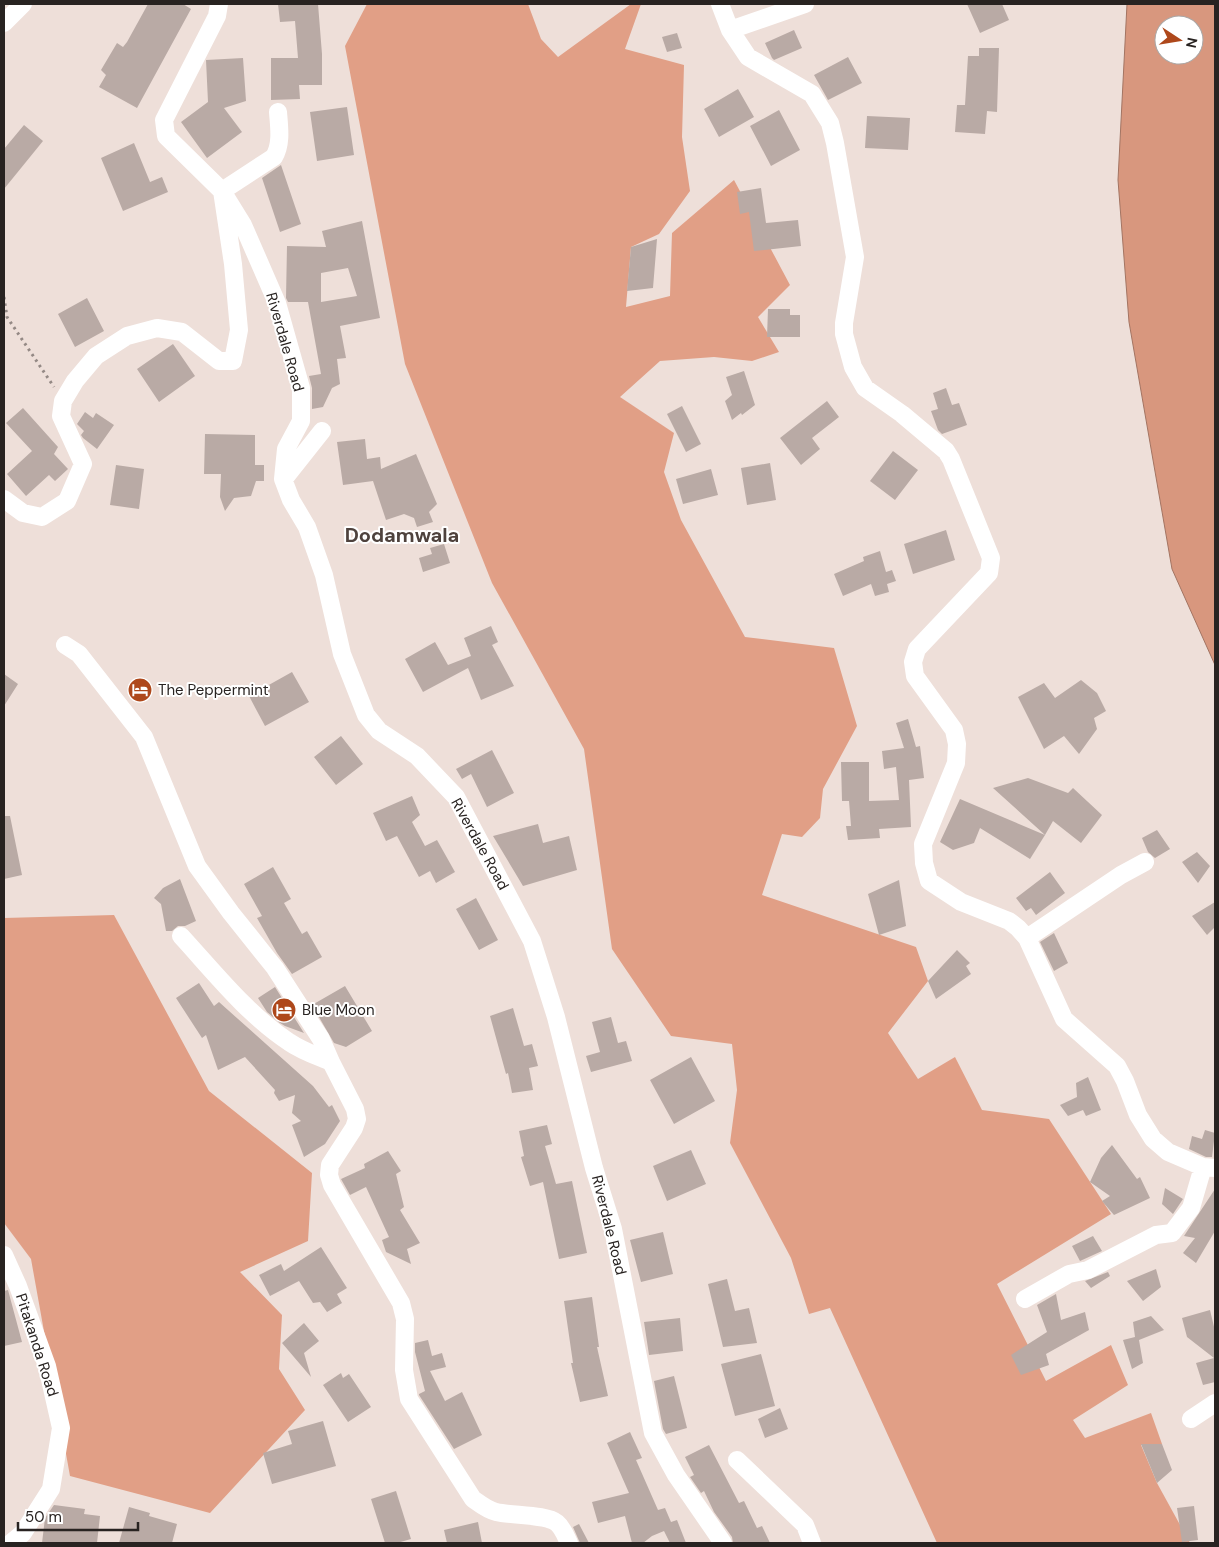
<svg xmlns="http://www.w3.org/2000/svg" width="1219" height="1547" font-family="'DM Sans',sans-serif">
<rect width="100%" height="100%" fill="#eedfd9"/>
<path fill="#e19f86" d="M 367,4 L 528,4 L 541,39 L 558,57 L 631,4 L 641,4 L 625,49 L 684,65 L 682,137 L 690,191 L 659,234 L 631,247 L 626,307 L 670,296 L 672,233 L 734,180 L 790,285 L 758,317 L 779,352 L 752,361 L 714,357 L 660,361 L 620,397 L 674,433 L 664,472 L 681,520 L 745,637 L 834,648 L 857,726 L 823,789 L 820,818 L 802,837 L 782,834 L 762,895 L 916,947 L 928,981 L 888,1033 L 918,1079 L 955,1057 L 982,1110 L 1049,1119 L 1111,1214 L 997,1284 L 1046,1381 L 1111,1345 L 1128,1385 L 1073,1420 L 1085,1438 L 1151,1413 L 1162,1444 L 1141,1445 L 1157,1483 L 1190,1543 L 937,1543 L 830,1308 L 809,1314 L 791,1258 L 730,1143 L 737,1090 L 732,1044 L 671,1036 L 612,949 L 584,749 L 492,583 L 405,364 L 345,46 Z
M 114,915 L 209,1091 L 312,1173 L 308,1241 L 240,1272 L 282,1315 L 279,1369 L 305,1410 L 210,1513 L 70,1476 L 31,1259 L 4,1223 L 4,918 Z"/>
<path fill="#d8977e" stroke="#a37462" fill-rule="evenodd" d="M 1127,4 L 1215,4 L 1215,665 L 1172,569 L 1129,322 L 1118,180 ZM 1164,25 L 1194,25 L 1194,55 L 1164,55 Z"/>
<path fill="#b9aaa5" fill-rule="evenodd" d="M 148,4 L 183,4 L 191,9 L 137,108 L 99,87 L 106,75 L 101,70 L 117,43 L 123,47 L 127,42 Z
M 278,4 L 318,4 L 322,54 L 322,85 L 299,85 L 300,99 L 271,100 L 271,58 L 298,58 L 295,21 L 280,22 Z
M 967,4 L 1002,4 L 1009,20 L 980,33 Z
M 794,30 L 802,48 L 774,60 L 772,58 L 765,43 Z
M 677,33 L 682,48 L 667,52 L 662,37 Z
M 979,48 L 999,48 L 997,112 L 987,111 L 985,134 L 955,132 L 957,105 L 965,105 L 968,56 L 979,56 Z
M 848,57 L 862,83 L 828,100 L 814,75 Z
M 243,58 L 246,101 L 224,108 L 242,132 L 207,158 L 181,122 L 208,102 L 206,60 Z
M 738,89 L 754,117 L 719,137 L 704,109 Z
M 347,107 L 354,155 L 317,161 L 310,112 Z
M 779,110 L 800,150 L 771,166 L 750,126 Z
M 867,116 L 910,118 L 908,150 L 865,148 Z
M 24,125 L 43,141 L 4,189 L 4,149 Z
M 134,143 L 150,182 L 162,177 L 168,192 L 123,211 L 101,158 Z
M 281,165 L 301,224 L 280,232 L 262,178 Z
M 761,188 L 766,223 L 798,220 L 801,246 L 754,251 L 749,212 L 740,214 L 737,192 Z
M 362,221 L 380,318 L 340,326 L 346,358 L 337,359 L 340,384 L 332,388 L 323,407 L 312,409 L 312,388 L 309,376 L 321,374 L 308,302 L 288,302 L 286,298 L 287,246 L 326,247 L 322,231 ZM 348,268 L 357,296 L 321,302 L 321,273 Z
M 657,239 L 653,288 L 627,291 L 631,247 Z
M 87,298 L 104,331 L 75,347 L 58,314 Z
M 768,309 L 790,309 L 790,315 L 800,315 L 800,337 L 767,337 Z
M 173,344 L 195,376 L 159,402 L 137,369 Z
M 744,371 L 755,405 L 742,415 L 741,413 L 732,420 L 725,401 L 732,395 L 726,377 Z
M 946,388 L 952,405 L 959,403 L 967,425 L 942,434 L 938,430 L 931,411 L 938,409 L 933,393 Z
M 827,401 L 839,417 L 812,438 L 820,449 L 801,465 L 780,438 Z
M 682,406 L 701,444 L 686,452 L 667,414 Z
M 23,408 L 58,447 L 54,454 L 68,469 L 55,481 L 49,475 L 26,496 L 7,474 L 32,451 L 6,423 Z
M 85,412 L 93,418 L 96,413 L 114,425 L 97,449 L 83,438 L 81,435 L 84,431 L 77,424 Z
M 205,434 L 255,435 L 255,465 L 264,465 L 264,481 L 256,481 L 251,496 L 234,498 L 225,511 L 220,497 L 221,474 L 204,474 Z
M 365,439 L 367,459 L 380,457 L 381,469 L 416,454 L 437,504 L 429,512 L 433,522 L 417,527 L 414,518 L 404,514 L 386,520 L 373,481 L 343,485 L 337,442 Z
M 893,451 L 918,470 L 895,500 L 870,481 Z
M 770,463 L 776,500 L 747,505 L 741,468 Z
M 116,465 L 144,469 L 139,509 L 110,505 Z
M 711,469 L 718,495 L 683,504 L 676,479 Z
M 946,530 L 955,560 L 913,574 L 904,544 Z
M 444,544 L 450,563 L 423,572 L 419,558 L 432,554 L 430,548 Z
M 880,551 L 886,572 L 892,570 L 896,581 L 887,584 L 889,592 L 875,596 L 871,584 L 843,596 L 834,574 L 864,561 L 863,557 Z
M 491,626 L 498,642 L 492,645 L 514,686 L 481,700 L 468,668 L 423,692 L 405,659 L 435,642 L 448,665 L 471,656 L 464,638 Z
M 292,672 L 309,702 L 265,726 L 249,696 Z
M 4,674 L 18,684 L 4,706 Z
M 1081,680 L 1097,693 L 1106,711 L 1094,718 L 1097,729 L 1079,754 L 1064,736 L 1044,749 L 1018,697 L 1044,683 L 1055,698 Z
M 908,719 L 916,747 L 920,746 L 924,778 L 909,780 L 911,827 L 879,829 L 880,838 L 848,840 L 846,826 L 851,826 L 849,801 L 842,801 L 841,762 L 869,762 L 869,801 L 899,800 L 896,767 L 884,769 L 882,751 L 904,748 L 896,723 Z
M 341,736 L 363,764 L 336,785 L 314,757 Z
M 492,750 L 514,793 L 487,807 L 471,774 L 462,779 L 456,769 Z
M 1028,778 L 1068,793 L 1073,788 L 1102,815 L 1081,843 L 1053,821 L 1045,835 L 993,788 Z
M 412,796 L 420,815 L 412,822 L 425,846 L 437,840 L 455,872 L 436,883 L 430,871 L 419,877 L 397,836 L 386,841 L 373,813 Z
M 960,799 L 1045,835 L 1030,859 L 980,828 L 974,843 L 953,850 L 940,842 Z
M 4,816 L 10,816 L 22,875 L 4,879 Z
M 538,824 L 543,843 L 569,836 L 577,870 L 523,886 L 493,836 Z
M 1157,830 L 1170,849 L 1155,858 L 1148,852 L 1142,838 Z
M 1197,852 L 1210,866 L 1198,883 L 1182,862 Z
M 273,867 L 291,899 L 284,903 L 302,934 L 307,931 L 322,957 L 292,974 L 277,953 L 257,918 L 262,916 L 244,884 Z
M 1050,872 L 1065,893 L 1036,915 L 1031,908 L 1026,911 L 1016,898 Z
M 180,879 L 196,921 L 185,926 L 178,926 L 172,931 L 166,931 L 161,904 L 154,898 L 163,888 Z
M 899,880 L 906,926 L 879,935 L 868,894 Z
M 476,898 L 498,940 L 479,950 L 456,909 Z
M 1215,902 L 1215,927 L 1207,935 L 1192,916 Z
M 1054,933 L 1068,963 L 1054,971 L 1040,942 Z
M 957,950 L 970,963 L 966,966 L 971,974 L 936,999 L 928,981 Z
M 199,983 L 214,1006 L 219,1002 L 313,1086 L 329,1107 L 332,1105 L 340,1121 L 325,1144 L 304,1157 L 292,1125 L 301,1121 L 292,1113 L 295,1095 L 279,1101 L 274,1093 L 275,1090 L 245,1057 L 218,1070 L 206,1035 L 202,1038 L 176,998 Z
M 345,986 L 372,1031 L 346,1047 L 334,1043 L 312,1005 Z
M 275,987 L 304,1033 L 285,1026 L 280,1023 L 267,1012 L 258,998 Z
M 513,1008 L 524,1046 L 532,1044 L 538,1066 L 529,1068 L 533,1090 L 512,1093 L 508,1073 L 506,1074 L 490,1016 Z
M 611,1017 L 618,1043 L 626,1041 L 632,1061 L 591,1072 L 586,1056 L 600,1052 L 592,1022 Z
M 691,1057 L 715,1101 L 674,1124 L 650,1080 Z
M 1088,1077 L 1101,1110 L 1086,1116 L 1083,1110 L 1068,1116 L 1060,1105 L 1077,1097 L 1076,1083 Z
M 547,1125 L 552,1144 L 545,1146 L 556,1184 L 572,1181 L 587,1253 L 559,1259 L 543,1182 L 530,1186 L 521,1157 L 524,1156 L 519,1131 Z
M 1205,1130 L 1215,1133 L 1212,1157 L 1206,1157 L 1189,1149 L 1192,1136 L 1202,1139 Z
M 1112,1145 L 1137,1179 L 1140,1177 L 1150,1198 L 1114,1215 L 1102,1201 L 1110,1196 L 1090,1182 L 1101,1158 Z
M 691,1150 L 706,1184 L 667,1201 L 653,1166 Z
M 388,1151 L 401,1171 L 396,1174 L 404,1207 L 400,1210 L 420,1243 L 407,1249 L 411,1264 L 386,1252 L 382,1240 L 389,1237 L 366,1187 L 350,1195 L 341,1179 L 365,1168 L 364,1164 Z
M 1165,1188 L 1183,1199 L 1173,1214 L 1162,1204 Z
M 1215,1189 L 1215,1231 L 1196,1263 L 1183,1253 L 1195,1238 L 1184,1236 Z
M 663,1232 L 673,1274 L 641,1282 L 630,1240 Z
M 1093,1236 L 1102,1251 L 1080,1261 L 1072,1246 Z
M 321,1247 L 347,1288 L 337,1294 L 342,1303 L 327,1312 L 320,1302 L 313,1303 L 299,1281 L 270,1296 L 259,1275 L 281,1264 L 284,1271 Z
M 1156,1269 L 1161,1287 L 1143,1301 L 1127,1281 Z
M 1108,1272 L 1110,1276 L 1091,1288 L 1085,1281 Z
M 727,1279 L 735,1311 L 749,1308 L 757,1343 L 723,1347 L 708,1284 Z
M 8,1290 L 22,1342 L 4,1346 L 4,1291 Z
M 1056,1294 L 1061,1320 L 1085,1312 L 1089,1330 L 1046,1354 L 1049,1365 L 1021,1375 L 1011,1355 L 1047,1332 L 1037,1305 Z
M 592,1297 L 599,1347 L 597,1347 L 608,1396 L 580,1402 L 571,1363 L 573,1363 L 564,1301 Z
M 1210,1310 L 1215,1331 L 1215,1382 L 1203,1385 L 1196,1363 L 1214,1358 L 1187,1337 L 1182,1318 Z
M 1151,1316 L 1164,1330 L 1139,1340 L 1143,1363 L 1132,1369 L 1123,1340 L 1135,1337 L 1133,1322 Z
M 680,1318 L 683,1351 L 649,1355 L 644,1322 Z
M 304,1323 L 319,1341 L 304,1353 L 311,1377 L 282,1343 Z
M 428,1340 L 432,1356 L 442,1353 L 446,1367 L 430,1371 L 445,1401 L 462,1392 L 482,1435 L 454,1449 L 419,1395 L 419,1394 L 425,1391 L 415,1352 L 415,1343 Z
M 761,1354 L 775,1406 L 735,1416 L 721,1364 Z
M 341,1373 L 343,1378 L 349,1374 L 371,1407 L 348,1422 L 323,1385 Z
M 674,1376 L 687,1428 L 666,1434 L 663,1429 L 654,1381 Z
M 780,1408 L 788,1429 L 765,1438 L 758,1419 Z
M 323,1421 L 336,1466 L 272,1484 L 263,1453 L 292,1444 L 288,1431 Z
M 630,1432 L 642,1458 L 636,1460 L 658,1510 L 665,1508 L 671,1522 L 677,1520 L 686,1543 L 670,1543 L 664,1531 L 652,1536 L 643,1543 L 632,1543 L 625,1516 L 598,1523 L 592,1502 L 629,1493 L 607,1443 Z
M 1141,1444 L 1162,1444 L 1172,1470 L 1157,1483 Z
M 709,1445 L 739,1503 L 744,1501 L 757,1528 L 762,1526 L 770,1543 L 733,1543 L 732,1537 L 714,1512 L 704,1491 L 701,1493 L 690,1477 L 694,1475 L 685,1457 Z
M 396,1491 L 411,1539 L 397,1543 L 385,1543 L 371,1499 Z
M 54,1505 L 85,1509 L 84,1514 L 100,1516 L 97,1543 L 42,1543 L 45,1518 Z
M 1194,1506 L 1198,1540 L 1182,1542 L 1177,1508 Z
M 129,1507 L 150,1513 L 149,1516 L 177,1524 L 172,1543 L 119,1543 Z
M 478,1522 L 482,1543 L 447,1543 L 444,1530 Z
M 579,1524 L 589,1543 L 580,1543 L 573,1527 Z"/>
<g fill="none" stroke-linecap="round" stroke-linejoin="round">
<path stroke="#948985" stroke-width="3" stroke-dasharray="2.5 4" stroke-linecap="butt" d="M 4,297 L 7,317 L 54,387"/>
<path stroke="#fff" stroke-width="18" d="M 219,4 L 217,16 L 164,120 L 166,136 L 222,191 L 243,225 L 277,303 L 301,388 L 301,421 L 286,449 L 283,479 L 291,500 L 307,527 L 324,575 L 342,654 L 366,715 L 379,731 L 417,756 L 456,797 L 532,941 L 556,1017 L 594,1168 L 613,1229 L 653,1433 L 676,1475 L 723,1543
M 720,4 L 730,30 L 748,57 L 812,94 L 830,123 L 835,143 L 855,257 L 844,323 L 844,334 L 853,367 L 865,388 L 902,414 L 946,451 L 951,459 L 991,558 L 989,573 L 917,649 L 913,662 L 915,676 L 954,730 L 957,744 L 956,763 L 923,844 L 924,863 L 929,881 L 961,902 L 1009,921 L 1018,928 L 1027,938 L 1064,1019 L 1117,1066 L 1125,1081 L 1138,1115 L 1153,1139 L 1168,1152 L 1203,1167 L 1215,1168
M 4,23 L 23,4
M 730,30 L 805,4
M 284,479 L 322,431
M 4,499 L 23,513 L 42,517 L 67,501 L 83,464 L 61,416 L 63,401 L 75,381 L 96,356 L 127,336 L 157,328 L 182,332 L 219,361 L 233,361 L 239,330 L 233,264 L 222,191 L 274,157 C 282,144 279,126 278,112
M 65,645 L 79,654 L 144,737 L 197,866 L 231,913 L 275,968 L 321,1039 L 331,1062 L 355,1109 L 357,1119 L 354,1128 L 330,1165 L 329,1175 L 332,1185 L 401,1303 L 405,1319 L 404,1370 L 409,1399 L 473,1499 C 480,1504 487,1510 496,1512 C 512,1516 546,1514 557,1523 C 563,1528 566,1537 569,1543
M 181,936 C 214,972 248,1015 289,1042 C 302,1051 317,1056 331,1062
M 1027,938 L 1121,875 L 1145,862
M 4,1255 L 18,1286 L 47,1366 L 61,1428 L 51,1489 L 23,1533 L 11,1543
M 1025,1299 L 1069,1274 L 1088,1270 L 1156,1235 L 1172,1233 L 1191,1208 L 1203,1167
M 1191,1419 L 1215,1403
M 737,1460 L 805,1525 L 812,1543"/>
</g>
<defs>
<symbol id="hotel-disc" viewBox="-11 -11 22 22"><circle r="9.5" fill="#ae481b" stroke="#fff"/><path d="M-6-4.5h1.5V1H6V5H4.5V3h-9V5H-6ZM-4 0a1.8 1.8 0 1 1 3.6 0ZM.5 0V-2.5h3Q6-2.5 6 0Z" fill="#fff"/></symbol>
</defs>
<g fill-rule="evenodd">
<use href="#hotel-disc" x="126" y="676" width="28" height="28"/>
<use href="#hotel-disc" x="270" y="996" width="28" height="28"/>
</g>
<g text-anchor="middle" stroke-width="4" stroke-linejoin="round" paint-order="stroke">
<g font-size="15" fill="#282321" stroke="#fff">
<text transform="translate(285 342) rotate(74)" y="5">Riverdale Road</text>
<text transform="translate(480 844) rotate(61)" y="5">Riverdale Road</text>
<text transform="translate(609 1225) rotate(76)" y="5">Riverdale Road</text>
<text transform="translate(37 1345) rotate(72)" y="5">Pitakanda Road</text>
</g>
<g font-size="15" fill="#282321" stroke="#fff" text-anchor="start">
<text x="158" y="695">The Peppermint</text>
<text x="302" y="1015">Blue Moon</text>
</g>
<g font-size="20" font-weight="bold" fill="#4e423d" stroke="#fff">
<text x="402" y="542">Dodamwala</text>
</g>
</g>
<rect width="1219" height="1547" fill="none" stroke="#282321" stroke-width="10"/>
<g transform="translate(1179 40) rotate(102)"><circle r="24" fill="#ffffff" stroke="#a9a7a6"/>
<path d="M0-4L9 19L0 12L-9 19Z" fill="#ae481b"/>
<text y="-8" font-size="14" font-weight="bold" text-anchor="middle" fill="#282321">N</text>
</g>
<path d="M18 1522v8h120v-8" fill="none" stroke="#282321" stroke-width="2.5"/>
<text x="25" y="1522" font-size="15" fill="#282321" stroke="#ffffff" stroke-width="4" paint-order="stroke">50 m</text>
</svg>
